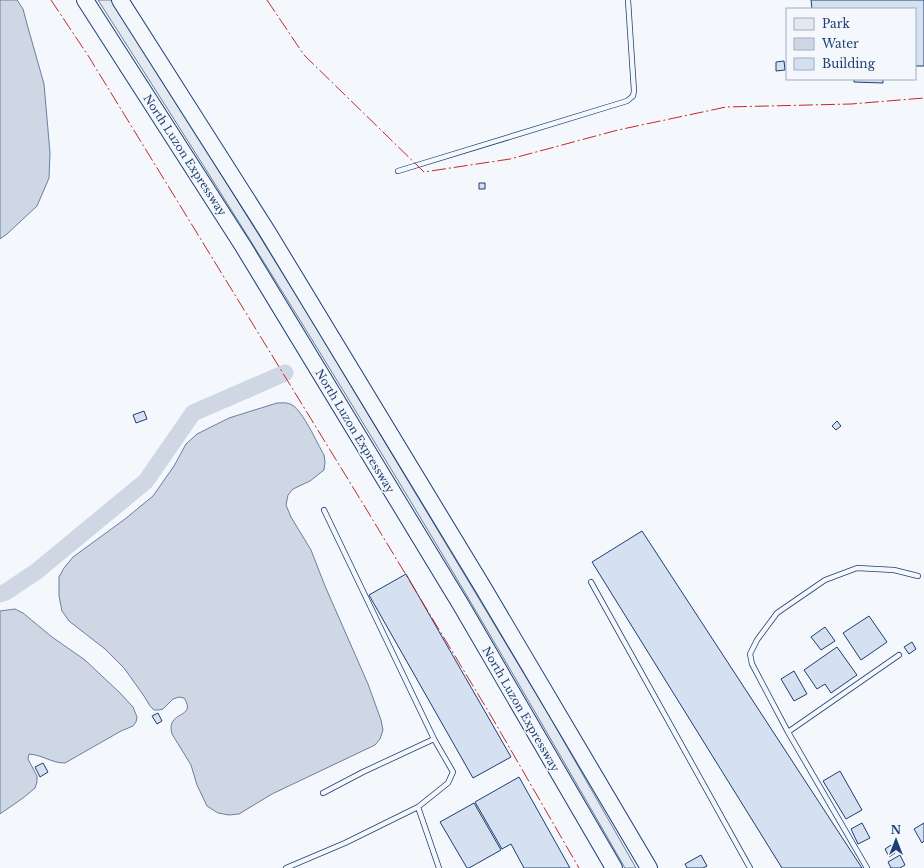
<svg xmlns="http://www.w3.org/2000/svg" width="924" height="868" font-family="'Libre Baskerville',serif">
<rect width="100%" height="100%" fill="#f4f7fb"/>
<path fill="#e3e9f0" stroke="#687fa3" d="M 98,0 L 111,0 L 200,140 L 309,316 L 550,717 L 636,868 L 625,868 C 544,727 462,585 377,446 C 286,296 193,148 98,0 Z"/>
<path fill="#cfd7e4" stroke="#687fa3" d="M 0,0 L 17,0 L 23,9 L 27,24 L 44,84 L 50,153 L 49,178 L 37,206 L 7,234 L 0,239 Z
M 277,403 C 282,403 287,402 292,405 C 303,411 317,443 324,455 L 325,462 L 324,470 L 310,481 L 293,489 L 288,495 L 286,505 L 291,517 L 311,550 L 325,586 L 368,684 L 381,720 L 383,730 L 380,739 L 375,745 L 272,794 L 239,814 L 229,815 L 218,813 L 207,806 L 197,785 L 191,765 L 172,734 C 165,710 198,719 184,698 L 179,697 L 173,699 L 163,709 L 159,710 L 154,710 L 150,706 L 144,696 L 124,668 L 105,649 L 69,621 L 62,611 L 59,596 L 59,577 L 64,568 L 73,557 L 125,519 L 153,496 L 174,466 L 186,444 L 197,434 L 229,418 Z
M 15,609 L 23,613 L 52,637 L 85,660 L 120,693 L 133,707 L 137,717 L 136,722 L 133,726 L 121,731 L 65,763 C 51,763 43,755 29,754 L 28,759 L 37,776 L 37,782 L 35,788 L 23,798 L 0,814 L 0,611 Z"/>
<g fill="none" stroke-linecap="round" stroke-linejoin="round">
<path stroke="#cfd7e4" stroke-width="17" d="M 0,594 L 6,592 L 37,571 L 146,481 L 193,413 L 285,373"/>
</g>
<path fill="#d5e0f0" stroke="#1d3f73" d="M 811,0 L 924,0 L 924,66 L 915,66 L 915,9 L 812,9 Z
M 784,61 L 785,70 L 776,71 L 776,62 Z
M 854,79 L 883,79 L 883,83 L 854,82 Z
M 479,183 L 485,183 L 485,189 L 479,189 Z
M 144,411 L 147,419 L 136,423 L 133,415 Z
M 837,421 L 841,426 L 836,430 L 832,426 Z
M 642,531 L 862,868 L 782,868 L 592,562 Z
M 406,574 L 511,757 L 473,778 L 369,595 Z
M 869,616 L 887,642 L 861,660 L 843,633 Z
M 825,627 L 835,641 L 821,650 L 811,637 Z
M 912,642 L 916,649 L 909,654 L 904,647 Z
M 837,647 L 857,675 L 831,693 L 825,684 L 817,689 L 804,670 Z
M 794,671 L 807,694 L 794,701 L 781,679 Z
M 158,713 L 162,721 L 157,724 L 152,716 Z
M 43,763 L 48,772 L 40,777 L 35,767 Z
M 840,771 L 862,810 L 846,819 L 823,781 Z
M 519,777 L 570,868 L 524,868 L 511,844 L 502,849 L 475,802 Z
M 474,803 L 501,850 L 469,868 L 467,868 L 440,822 Z
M 862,823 L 870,838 L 858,844 L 851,829 Z
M 924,823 L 924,841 L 922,843 L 914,829 Z
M 891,845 L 895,853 L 889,857 L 885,849 Z
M 701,855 L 707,866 L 703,868 L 687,868 L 685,864 Z
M 900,855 L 905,865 L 900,868 L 891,868 L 888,862 Z"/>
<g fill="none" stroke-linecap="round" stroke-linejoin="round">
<defs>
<path id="service" d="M 398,171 L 627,101 L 633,96 L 634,91 L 628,0
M 324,510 L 434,739 L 453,772 L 448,783 L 418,807 L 439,868
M 591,582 L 750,868
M 788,732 L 899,655
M 323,793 L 363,772 L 434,739
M 286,868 L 345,843 L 418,807
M 867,868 L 788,732 L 752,664 L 750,654 L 757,640 L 777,613 L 825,580 L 857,568 L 894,570 L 918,576"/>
<path id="motorway" d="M 85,0 L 243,246 L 461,605 L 614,868
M 120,0 L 267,231 L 484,589 L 649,868"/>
</defs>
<use href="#service" stroke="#1d3f73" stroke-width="6"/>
<use href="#motorway" stroke="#1d3f73" stroke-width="18"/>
<use href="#service" stroke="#f4f7fb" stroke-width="4.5"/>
<use href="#motorway" stroke="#f4f7fb" stroke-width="16"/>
<path stroke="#c62828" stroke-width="1" stroke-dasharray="14 3 2 3" stroke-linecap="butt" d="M 51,0 L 89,57 L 365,507 L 490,714 L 579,868
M 267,0 L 304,55 L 424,172 L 510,159 L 618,130 L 726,107 L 851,104 L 924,98"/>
</g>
<g text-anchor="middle" stroke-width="3" stroke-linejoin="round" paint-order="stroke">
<g font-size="11" fill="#1d3f73" stroke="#f4f7fb">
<text transform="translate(185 155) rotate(57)" y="4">North Luzon Expressway</text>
<text transform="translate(355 431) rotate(59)" y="4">North Luzon Expressway</text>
<text transform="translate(521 709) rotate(60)" y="4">North Luzon Expressway</text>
</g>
</g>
<rect x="786" y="8" width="130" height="72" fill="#f4f7fb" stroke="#9eadc5"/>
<rect x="794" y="18" width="20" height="12" fill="#e3e9f0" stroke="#9eadc5"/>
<text x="822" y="28" font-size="12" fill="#1d3f73">Park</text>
<rect x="794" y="38" width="20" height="12" fill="#cfd7e4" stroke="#9eadc5"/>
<text x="822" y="48" font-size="12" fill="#1d3f73">Water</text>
<rect x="794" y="58" width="20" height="12" fill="#d5e0f0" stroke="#9eadc5"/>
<text x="822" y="68" font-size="12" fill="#1d3f73">Building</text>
<g transform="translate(896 840)" stroke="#f4f7fb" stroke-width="3" paint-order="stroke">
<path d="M0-3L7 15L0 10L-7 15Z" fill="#1d3f73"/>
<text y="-6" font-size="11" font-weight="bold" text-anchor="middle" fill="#1d3f73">N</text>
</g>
</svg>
